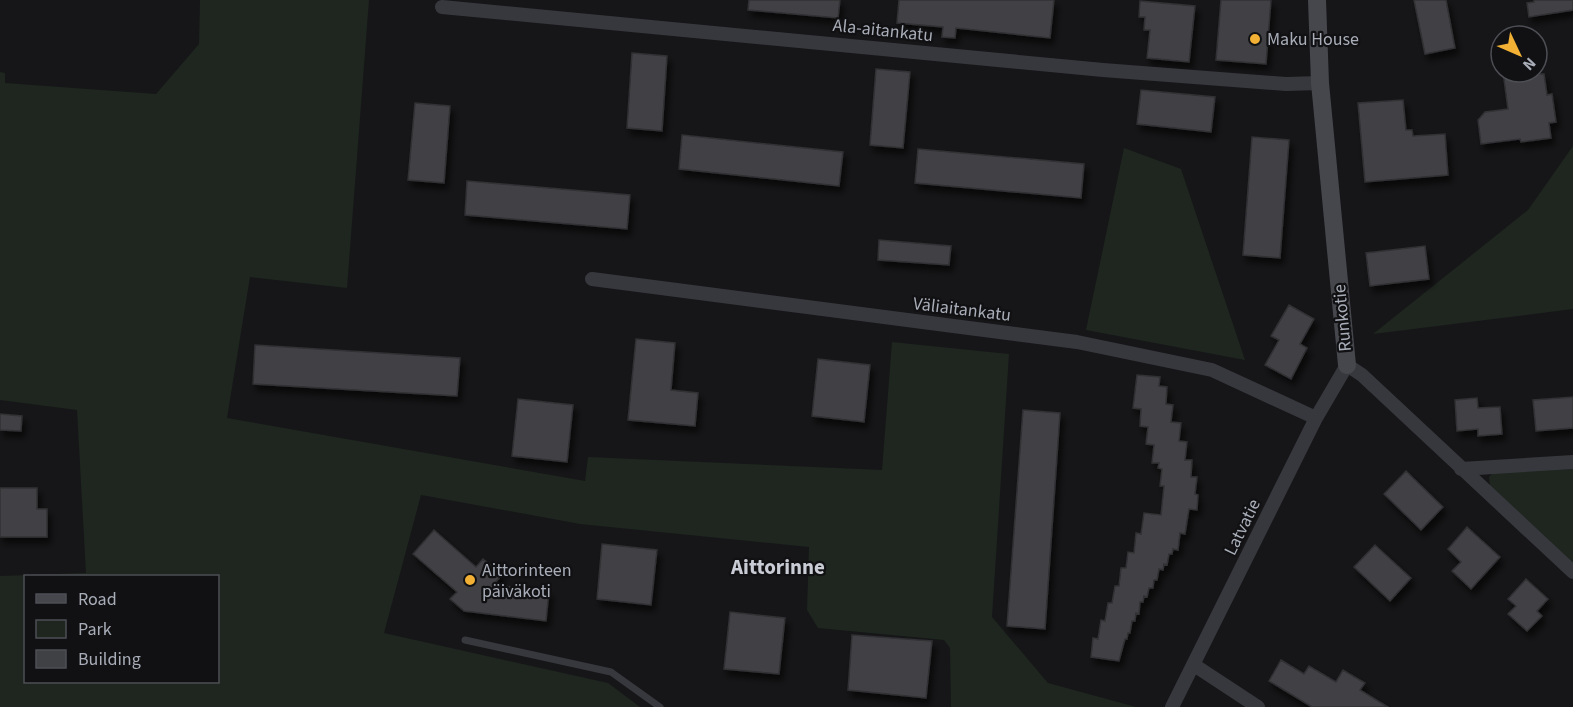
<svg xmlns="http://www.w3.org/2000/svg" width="1573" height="707" font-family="'Source Sans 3',sans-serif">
<defs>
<filter id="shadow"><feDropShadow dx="3.5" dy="6" stdDeviation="3" flood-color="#0009"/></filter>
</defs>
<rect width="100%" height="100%" fill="#161618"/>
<path fill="#1e261f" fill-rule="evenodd" d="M 200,0 L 369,0 L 347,288 L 250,277 L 227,418 L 585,481 L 588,457 L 882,470 L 892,342 L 1009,354 L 992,617 L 1048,683 L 1136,707 L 951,707 L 950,648 L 944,640 L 818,628 L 807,610 L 809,547 L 580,524 L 421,495 L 384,633 L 608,683 L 640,707 L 0,707 L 0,576 L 86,573 L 77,410 L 0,400 L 0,72 L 5,73 L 5,83 L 156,94 L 199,44 ZM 26,576 L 218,576 L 218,682 L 26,682 Z
M 1573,146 L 1573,309 L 1373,334 L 1528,210 Z
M 1124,148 L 1181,169 L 1245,360 L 1086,330 Z
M 1573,469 L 1573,563 L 1490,486 L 1489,477 L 1494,472 Z"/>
<path fill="#404145" stroke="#303034" stroke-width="1.5" filter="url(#shadow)" d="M 749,0 L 840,0 L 838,18 L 748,10 Z
M 899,0 L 1054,0 L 1050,38 L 956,28 L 955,38 L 942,37 L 943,27 L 897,23 Z
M 1221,0 L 1271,0 L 1266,64 L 1216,60 Z
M 1414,0 L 1446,0 L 1455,48 L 1425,54 Z
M 1534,0 L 1573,0 L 1573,10 L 1529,17 L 1527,3 L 1534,2 Z
M 1140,1 L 1195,6 L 1189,62 L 1147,58 L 1150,30 L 1144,30 L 1145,17 L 1139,17 Z
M 632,53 L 667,56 L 662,131 L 627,128 Z
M 876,69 L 910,72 L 903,148 L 870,145 Z
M 1503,72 L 1539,72 L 1540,74 L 1544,74 L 1547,95 L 1552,94 L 1556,122 L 1549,123 L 1551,138 L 1521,142 L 1520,139 L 1481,144 L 1478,120 L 1485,112 L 1508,109 Z
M 1141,90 L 1215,97 L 1211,132 L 1137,124 Z
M 1403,100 L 1406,130 L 1412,130 L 1413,136 L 1445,134 L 1448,175 L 1365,182 L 1358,103 Z
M 415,103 L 450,106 L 444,183 L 408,180 Z
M 682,135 L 843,152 L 839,186 L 679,169 Z
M 1252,137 L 1289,140 L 1280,258 L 1243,255 Z
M 918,149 L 1084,164 L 1081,198 L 915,183 Z
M 467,181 L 630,195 L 627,229 L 465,215 Z
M 879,240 L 951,246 L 949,265 L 878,260 Z
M 1425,246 L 1429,279 L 1370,286 L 1366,253 Z
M 1289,305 L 1314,319 L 1300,344 L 1307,348 L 1291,379 L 1265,365 L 1279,340 L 1271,336 Z
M 636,339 L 675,343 L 671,390 L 698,393 L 695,426 L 628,420 Z
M 255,345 L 460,358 L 457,396 L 253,384 Z
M 818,359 L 870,365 L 864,422 L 812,416 Z
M 1137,375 L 1160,377 L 1159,386 L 1167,387 L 1166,404 L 1173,405 L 1171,422 L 1181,423 L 1179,441 L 1187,442 L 1185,460 L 1192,460 L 1191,477 L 1197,477 L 1195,494 L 1198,495 L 1197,510 L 1189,509 L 1185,534 L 1180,533 L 1178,550 L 1173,549 L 1172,554 L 1169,554 L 1167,565 L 1164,564 L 1163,570 L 1159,569 L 1157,580 L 1154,580 L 1153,588 L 1149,588 L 1147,597 L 1144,596 L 1143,602 L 1140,602 L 1139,614 L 1136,613 L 1135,621 L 1132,621 L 1130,633 L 1128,633 L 1127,639 L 1125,639 L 1119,661 L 1091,657 L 1093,638 L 1098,639 L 1101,620 L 1105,621 L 1108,603 L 1112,603 L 1115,586 L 1119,586 L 1121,568 L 1126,568 L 1128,552 L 1134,553 L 1136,533 L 1141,534 L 1144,513 L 1161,515 L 1164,486 L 1160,486 L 1162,469 L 1158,468 L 1159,463 L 1152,463 L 1154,445 L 1146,444 L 1148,427 L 1140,426 L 1141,409 L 1133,408 Z
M 1573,397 L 1573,428 L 1536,431 L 1533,400 Z
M 1477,398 L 1478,408 L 1500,407 L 1502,434 L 1478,436 L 1478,429 L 1457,431 L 1455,400 Z
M 518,399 L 573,405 L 567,462 L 512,456 Z
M 1023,410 L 1060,413 L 1045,629 L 1007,626 Z
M 0,414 L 22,416 L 21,431 L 0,430 Z
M 1406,471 L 1443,507 L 1421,530 L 1384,494 Z
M 0,488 L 37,488 L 37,509 L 47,509 L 47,537 L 0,537 Z
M 1467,527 L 1500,557 L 1471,589 L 1452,571 L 1461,562 L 1448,549 Z
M 434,530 L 476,567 L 483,559 L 502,575 L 493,585 L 549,591 L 546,621 L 464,611 L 450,599 L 457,592 L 413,554 Z
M 602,544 L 657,550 L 651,605 L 597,599 Z
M 1375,545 L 1411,578 L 1390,601 L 1354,567 Z
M 1526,579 L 1548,599 L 1537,611 L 1542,616 L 1527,631 L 1508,614 L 1516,606 L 1508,599 Z
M 730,612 L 785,618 L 779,674 L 724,669 Z
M 852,635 L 932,641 L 926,698 L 848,690 Z
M 1281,660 L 1304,674 L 1309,666 L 1336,682 L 1343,670 L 1365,683 L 1360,690 L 1388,707 L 1312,707 L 1269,681 Z"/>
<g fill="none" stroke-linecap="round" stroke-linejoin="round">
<path stroke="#37383d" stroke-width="7" d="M 465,640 L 611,672 L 660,707"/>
<path stroke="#37383d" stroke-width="14" d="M 442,7 L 1103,70 L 1286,84 L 1320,83
M 592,279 L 1077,342 L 1212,370 L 1316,418
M 1461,469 L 1573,462
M 1194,665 L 1258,707
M 1172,707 L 1316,418 L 1347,365 L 1362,375 L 1573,572"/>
<path stroke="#45474d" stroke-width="18" d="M 1317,0 L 1320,83 L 1347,365"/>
</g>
<g fill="#f2b134" stroke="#111113" stroke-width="2">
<circle cx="1255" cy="39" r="6"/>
<circle cx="470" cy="580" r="6"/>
</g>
<g text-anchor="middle" stroke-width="4.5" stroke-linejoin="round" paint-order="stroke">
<g font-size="18" fill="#a8adb8" stroke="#111113">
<text transform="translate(883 30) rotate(6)" y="6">Ala-aitankatu</text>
<text transform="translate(962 309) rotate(7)" y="6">Väliaitankatu</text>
<text transform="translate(1342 318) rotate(-95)" y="6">Runkotie</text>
<text transform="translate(1242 527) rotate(-64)" y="6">Latvatie</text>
</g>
<g font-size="18" fill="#a8adb8" stroke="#111113" text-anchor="start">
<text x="1267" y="45">Maku House</text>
<text x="482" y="576">Aittorinteen<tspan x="482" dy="21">päiväkoti</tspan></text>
</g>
<g font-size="21" font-weight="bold" fill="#c9ccd4" stroke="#111113">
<text x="778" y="574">Aittorinne</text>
</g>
</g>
<rect x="24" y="575" width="195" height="108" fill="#111113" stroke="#4d4f55" stroke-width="1.5"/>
<rect x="36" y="594" width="30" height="9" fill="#45474d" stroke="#4d4f55" stroke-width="1.5"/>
<text x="78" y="605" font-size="18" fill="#a8adb8">Road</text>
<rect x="36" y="620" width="30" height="18" fill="#1e261f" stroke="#4d4f55" stroke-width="1.5"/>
<text x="78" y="635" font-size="18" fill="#a8adb8">Park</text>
<rect x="36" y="650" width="30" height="18" fill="#404145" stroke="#4d4f55" stroke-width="1.5"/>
<text x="78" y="665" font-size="18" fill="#a8adb8">Building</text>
<g transform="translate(1519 54) rotate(134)"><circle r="28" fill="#111113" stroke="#4d4f55" stroke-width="1.5"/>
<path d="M0-4.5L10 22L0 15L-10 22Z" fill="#f2b134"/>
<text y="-9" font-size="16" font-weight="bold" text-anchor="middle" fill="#a8adb8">N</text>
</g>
</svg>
